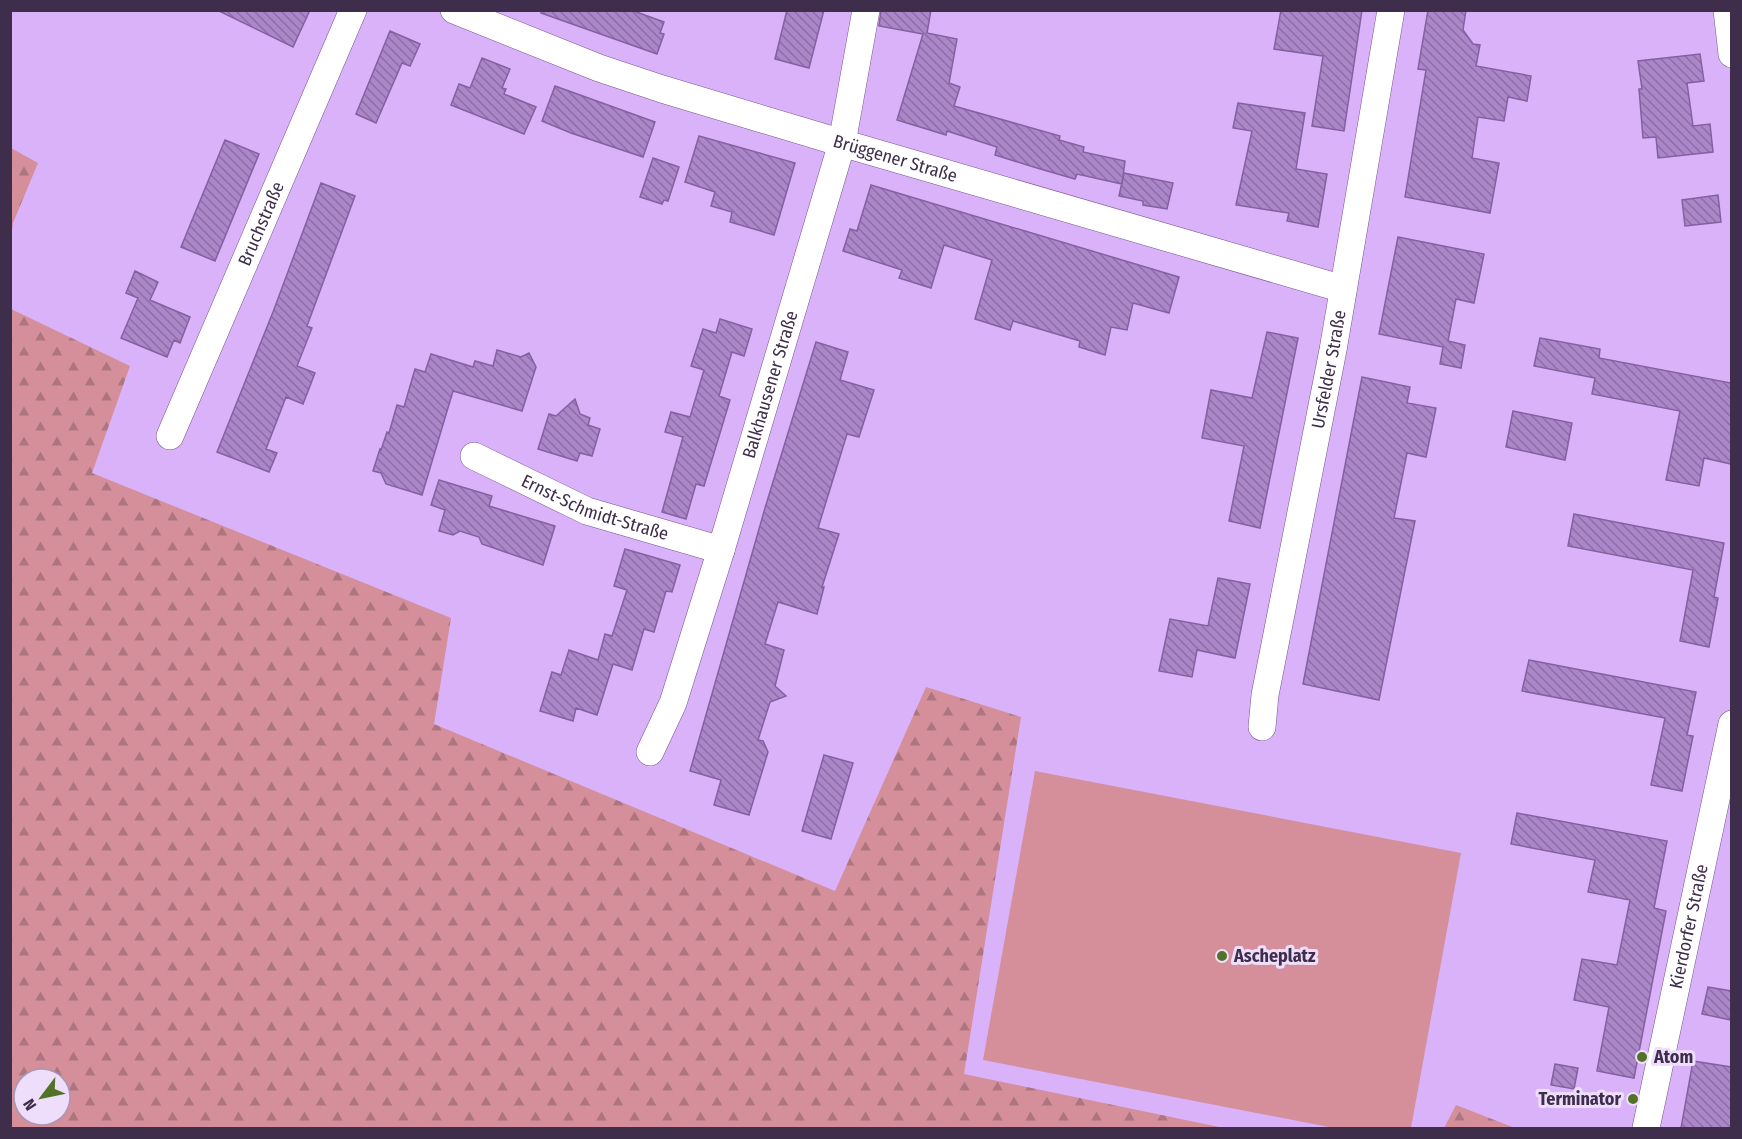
<svg xmlns="http://www.w3.org/2000/svg" width="1742" height="1139" font-family="'Fira Sans Condensed',sans-serif">
<defs>
<pattern id="forest-firs" width="22" height="20" patternUnits="userSpaceOnUse" patternTransform="scale(1.5)"><rect width="22" height="20" fill="#d48f9a"/><path d="M5 1l3.5 6h-7zM16 11l3.5 6h-7z" fill="#ad7580"/></pattern>
<pattern id="building-back-hatch" width="6" height="6" patternUnits="userSpaceOnUse" patternTransform="scale(1.5)"><rect width="6" height="6" fill="#ab86c9"/><path d="M-1 5l2 2M0 0l6 6M5-1l2 2" fill="none" stroke="#8d6ea5"/></pattern>
</defs>
<rect width="100%" height="100%" fill="#d9b2f9"/>
<path fill="#d48f9a" d="M 1035,771 L 1461,853 L 1411,1128 L 1334,1128 L 983,1060 Z"/>
<path fill="url(#forest-firs)" fill-rule="evenodd" d="M 11,148 L 38,163 L 13,223 L 11,239 Z
M 11,309 L 130,366 L 92,473 L 451,618 L 434,724 L 835,891 L 926,687 L 1021,717 L 964,1074 L 1224,1128 L 11,1128 ZM 24,1079 L 60,1079 L 60,1115 L 24,1115 Z
M 1456,1105 L 1515,1128 L 1444,1128 Z"/>
<path fill="url(#building-back-hatch)" stroke="#8460a1" stroke-width="1.5" d="M 217,10 L 310,10 L 293,47 Z
M 542,10 L 631,10 L 664,22 L 660,33 L 664,34 L 657,54 L 541,13 Z
M 787,10 L 824,10 L 809,68 L 775,59 Z
M 881,10 L 931,10 L 927,33 L 957,39 L 949,83 L 960,87 L 954,106 L 1060,136 L 1059,140 L 1084,147 L 1083,152 L 1125,161 L 1122,184 L 1077,174 L 1075,179 L 1037,168 L 995,155 L 997,147 L 947,131 L 946,135 L 897,120 L 923,34 L 879,26 Z
M 1281,10 L 1362,10 L 1344,131 L 1312,126 L 1323,56 L 1274,49 Z
M 1428,10 L 1466,10 L 1463,30 L 1473,44 L 1480,45 L 1476,66 L 1531,76 L 1527,101 L 1508,97 L 1504,121 L 1478,117 L 1472,158 L 1499,163 L 1490,213 L 1405,197 L 1426,70 L 1418,69 Z
M 390,31 L 420,44 L 410,66 L 402,63 L 376,123 L 356,114 Z
M 1700,54 L 1704,81 L 1687,83 L 1693,126 L 1710,124 L 1713,152 L 1658,158 L 1656,137 L 1643,138 L 1639,89 L 1642,89 L 1638,61 Z
M 482,58 L 510,69 L 502,88 L 506,89 L 504,94 L 536,107 L 524,134 L 451,105 L 459,84 L 470,88 Z
M 555,86 L 655,122 L 643,157 L 571,133 L 542,121 Z
M 1238,103 L 1305,113 L 1296,169 L 1327,174 L 1318,227 L 1287,221 L 1289,213 L 1236,205 L 1252,131 L 1233,128 Z
M 699,136 L 795,163 L 774,235 L 730,222 L 732,212 L 711,206 L 715,192 L 685,182 Z
M 225,140 L 259,154 L 215,261 L 181,247 Z
M 653,158 L 679,167 L 668,201 L 664,200 L 662,204 L 640,197 Z
M 1124,173 L 1173,183 L 1167,209 L 1143,205 L 1143,201 L 1119,196 Z
M 321,183 L 355,196 L 307,326 L 312,328 L 297,366 L 315,373 L 303,404 L 286,397 L 266,449 L 277,453 L 269,472 L 217,452 L 273,312 Z
M 871,185 L 1179,277 L 1169,313 L 1133,303 L 1127,330 L 1111,327 L 1105,355 L 1079,347 L 1080,341 L 1013,321 L 1010,330 L 975,319 L 992,260 L 944,245 L 931,288 L 899,278 L 902,270 L 843,251 L 850,229 L 857,231 Z
M 1718,195 L 1721,222 L 1685,226 L 1682,200 Z
M 1398,237 L 1484,254 L 1474,303 L 1456,299 L 1448,341 L 1465,345 L 1461,368 L 1440,364 L 1443,347 L 1379,334 Z
M 135,271 L 158,282 L 150,300 L 190,317 L 180,343 L 174,340 L 167,357 L 121,338 L 138,298 L 126,293 Z
M 720,319 L 752,329 L 744,356 L 732,352 L 719,396 L 730,400 L 704,486 L 696,484 L 686,519 L 662,512 L 683,437 L 665,432 L 671,412 L 690,417 L 704,370 L 691,366 L 703,329 L 716,333 Z
M 1267,332 L 1298,338 L 1260,528 L 1229,521 L 1244,446 L 1202,438 L 1211,390 L 1252,398 Z
M 1540,338 L 1600,349 L 1599,358 L 1731,383 L 1731,464 L 1704,458 L 1699,486 L 1666,480 L 1680,411 L 1592,394 L 1595,378 L 1534,366 Z
M 816,342 L 848,352 L 840,380 L 874,390 L 859,437 L 847,434 L 818,528 L 839,534 L 822,587 L 824,587 L 817,614 L 778,602 L 765,644 L 784,650 L 775,686 L 786,696 L 770,702 L 758,740 L 763,741 L 768,752 L 749,815 L 714,805 L 721,780 L 690,771 L 765,508 Z
M 497,350 L 521,357 L 529,353 L 536,367 L 522,411 L 453,391 L 422,495 L 386,484 L 381,473 L 373,471 L 380,449 L 381,450 L 387,432 L 389,433 L 397,405 L 404,407 L 415,369 L 425,372 L 431,354 L 473,367 L 475,361 L 493,366 Z
M 1362,377 L 1410,387 L 1407,403 L 1436,408 L 1426,457 L 1407,453 L 1394,518 L 1415,521 L 1379,700 L 1303,684 Z
M 575,399 L 580,414 L 590,418 L 588,425 L 600,429 L 592,456 L 580,453 L 577,461 L 538,449 L 549,414 L 556,416 Z
M 1513,411 L 1572,423 L 1565,460 L 1506,447 Z
M 439,480 L 492,496 L 489,506 L 555,526 L 543,565 L 482,544 L 479,537 L 460,531 L 453,535 L 439,531 L 445,510 L 431,505 Z
M 1574,514 L 1724,543 L 1714,597 L 1718,598 L 1709,647 L 1680,641 L 1693,570 L 1568,546 Z
M 625,549 L 680,565 L 672,592 L 666,591 L 654,632 L 644,629 L 632,670 L 613,664 L 597,715 L 576,708 L 573,721 L 540,711 L 552,672 L 561,675 L 569,650 L 598,660 L 605,634 L 612,636 L 627,590 L 614,586 Z
M 1218,578 L 1250,584 L 1235,658 L 1197,650 L 1192,677 L 1159,671 L 1170,619 L 1208,626 Z
M 1529,660 L 1696,692 L 1687,735 L 1693,736 L 1682,791 L 1651,785 L 1665,718 L 1522,691 Z
M 824,755 L 853,763 L 831,839 L 802,831 Z
M 1517,813 L 1667,841 L 1654,908 L 1666,911 L 1634,1078 L 1597,1071 L 1609,1007 L 1574,1000 L 1582,959 L 1617,965 L 1630,900 L 1588,892 L 1595,860 L 1511,844 Z
M 1708,987 L 1731,991 L 1731,1020 L 1702,1014 Z
M 1693,1061 L 1731,1067 L 1731,1128 L 1681,1128 Z
M 1555,1064 L 1578,1068 L 1574,1089 L 1551,1085 Z"/>
<g fill="none" stroke-linecap="round" stroke-linejoin="round">
<defs>
<g id="street">
<path id="s1" d="M 454,10 L 599,68 L 662,89 L 842,143 L 1343,289"/>
<path d="M 1727,10 L 1732,54"/>
<path id="s2" d="M 170,436 L 353,10"/>
<path id="s3" d="M 474,456 L 587,511 L 721,550"/>
<path id="s4" d="M 1262,727 L 1265,695 L 1333,350 L 1391,10"/>
<path id="s5" d="M 650,752 L 673,703 L 721,550 L 842,143 L 866,10"/>
<path id="s6" d="M 1646,1128 L 1732,724"/>
</g>
</defs>
<use href="#street" stroke="#775392" stroke-width="28"/>
<use href="#street" stroke="#fff" stroke-width="27"/>
</g>
<g fill="#527228" stroke="#eedefb" stroke-width="2">
<circle cx="1222" cy="956" r="6"/>
<circle cx="1642" cy="1057" r="6"/>
<circle cx="1633" cy="1099" r="6"/>
</g>
<g text-anchor="middle" stroke-width="6" stroke-linejoin="round" paint-order="stroke">
<g font-size="18" fill="#3e2e4b" stroke="#eedefb">
<text dy="6" stroke="none"><textPath href="#s1" startOffset="466">Brüggener Straße</textPath></text>
<text dy="6" stroke="none"><textPath href="#s2" startOffset="231">Bruchstraße</textPath></text>
<text dy="6" stroke="none"><textPath href="#s4" startOffset="364">Ursfelder Straße</textPath></text>
<text dy="6" stroke="none"><textPath href="#s5" startOffset="387">Balkhausener Straße</textPath></text>
<text dy="6" stroke="none"><textPath href="#s3" startOffset="132">Ernst-Schmidt-Straße</textPath></text>
<text dy="6" stroke="none"><textPath href="#s6" startOffset="206">Kierdorfer Straße</textPath></text>
</g>
<g font-size="18" font-weight="bold" fill="#3e2e4b" stroke="#eedefb" text-anchor="start">
<text x="1234" y="962">Ascheplatz</text>
<text x="1654" y="1063">Atom</text>
<text x="1621" y="1105" text-anchor="end">Terminator</text>
</g>
</g>
<rect width="1742" height="1139" fill="none" stroke="#3e2e4b" stroke-width="24"/>
<g transform="translate(42 1097) rotate(238)"><circle r="28" fill="#eedefb" stroke="#a898b5" stroke-width="1.5"/>
<path d="M0-4.5L10 22L0 15L-10 22Z" fill="#527228"/>
<text y="-9" font-size="16" font-weight="bold" text-anchor="middle" fill="#3e2e4b">N</text>
</g>
</svg>
